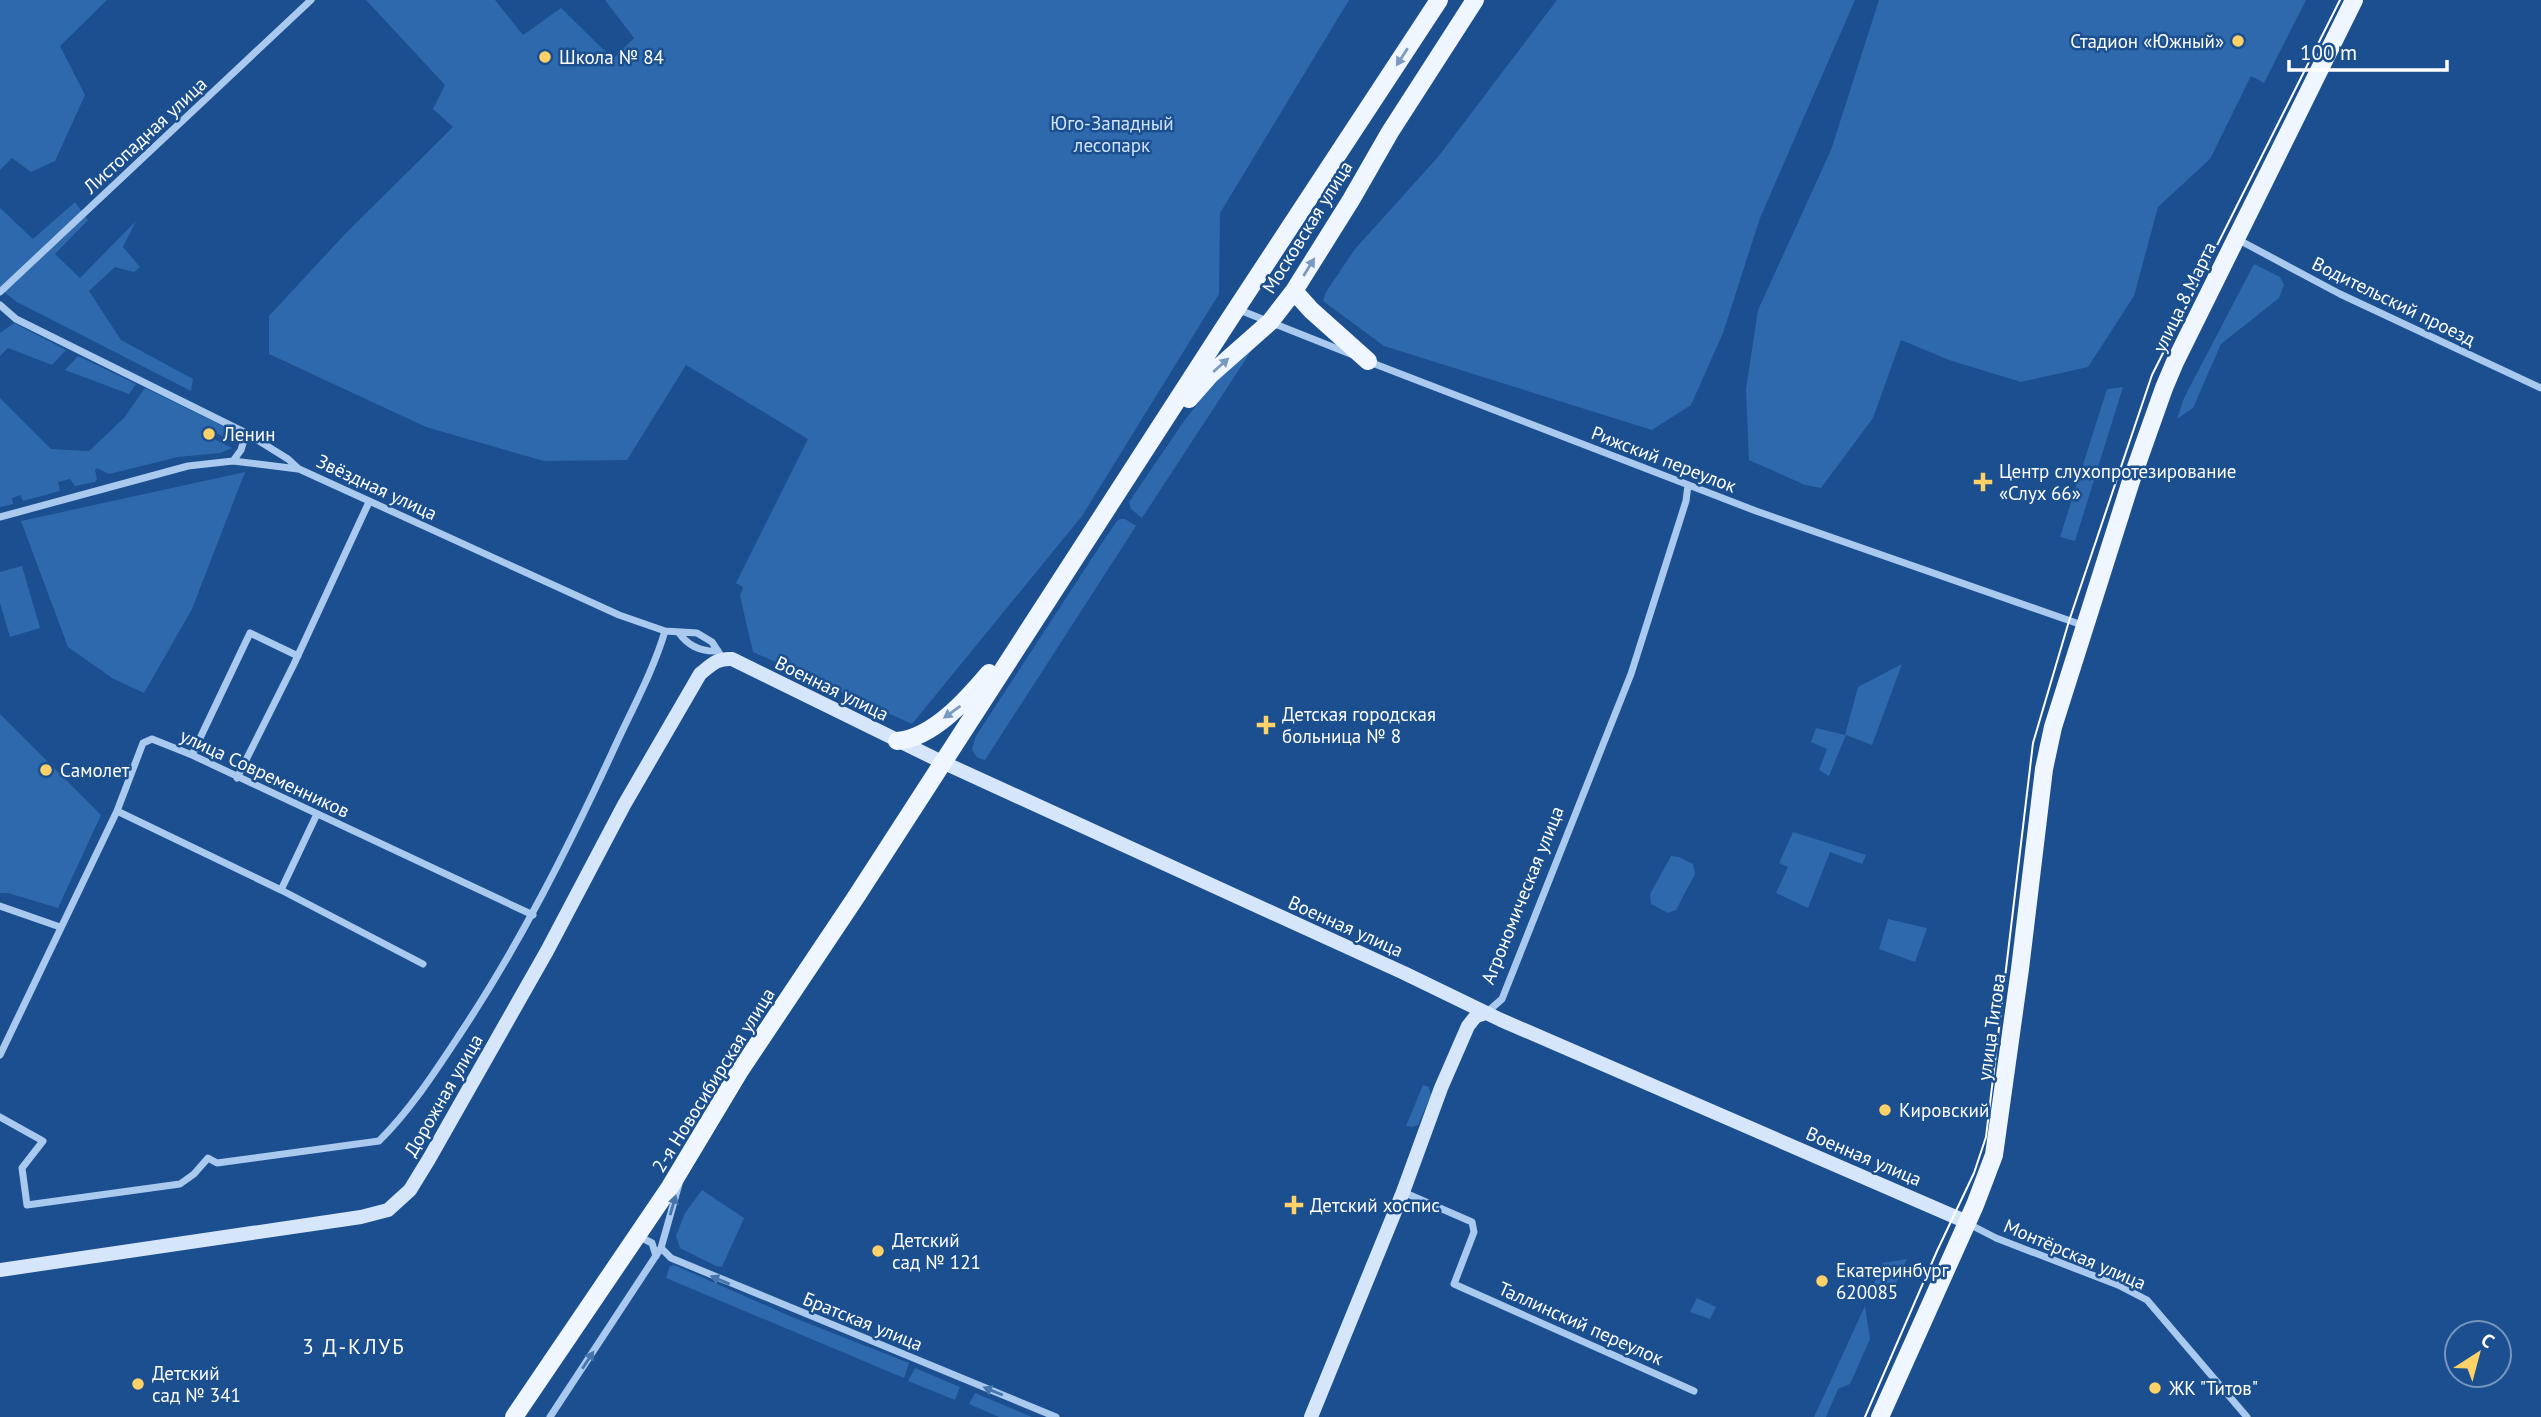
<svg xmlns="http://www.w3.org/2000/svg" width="2541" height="1417" font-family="'PT Sans',sans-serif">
<rect width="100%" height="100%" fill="#1b4f8f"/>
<path fill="#2e69ad" d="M 0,0 L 107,0 L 60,46 L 85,95 L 55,161 L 31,172 L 12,158 L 0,170 Z
M 366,0 L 495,0 L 523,35 L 561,8 L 613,59 L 634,38 L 605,0 L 1349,0 L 1220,213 L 1219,294 L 1082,516 L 912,724 L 753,652 L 740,596 L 743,587 L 736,583 L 808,439 L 686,365 L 627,460 L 544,461 L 426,427 L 269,354 L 269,316 L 346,233 L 453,127 L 433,109 L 445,85 Z
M 1557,0 L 1855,0 L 1760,218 L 1723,333 L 1691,405 L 1652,430 L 1384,346 L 1323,301 L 1326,292 L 1355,249 L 1438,157 Z
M 1879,0 L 2306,0 L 2264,83 L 2251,76 L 2210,159 L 2158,207 L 2134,296 L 2088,367 L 2021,382 L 1949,360 L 1901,340 L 1873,418 L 1821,488 L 1805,485 L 1749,460 L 1746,389 L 1758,310 L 1831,150 Z
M 75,202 L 88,220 L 55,254 L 80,278 L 136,221 L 123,247 L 140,267 L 134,272 L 115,267 L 89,291 L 121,340 L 193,379 L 191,391 L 17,302 L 0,289 L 0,208 L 33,239 Z
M 2254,264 L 2280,277 L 2284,285 L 2279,298 L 2221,344 L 2193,408 L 2177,419 L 2184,398 Z
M 14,323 L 66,350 L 52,365 L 8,348 L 0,356 L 0,333 Z
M 1255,345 L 1142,518 L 1131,509 L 1129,502 L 1184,421 L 1218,378 Z
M 78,356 L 136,384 L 129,394 L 65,370 Z
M 2123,387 L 2075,541 L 2060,537 L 2107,389 Z
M 145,388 L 233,431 L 234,441 L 206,429 L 204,434 L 232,448 L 220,453 L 178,457 L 109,474 L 97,468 L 95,470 L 97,479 L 95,482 L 75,486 L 70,479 L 58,482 L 60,491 L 23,501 L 20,495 L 12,498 L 13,504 L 0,507 L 0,398 L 51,449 L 89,451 L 124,418 Z
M 245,472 L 192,609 L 144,693 L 112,678 L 68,647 L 21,521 Z
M 1120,519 L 1125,519 L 1136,526 L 985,760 C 977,759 975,755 972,749 L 976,736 L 1100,546 L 1117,521 Z
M 22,566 L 40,628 L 10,637 L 0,603 L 0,572 Z
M 1902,664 L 1872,745 L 1846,735 L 1829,776 L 1819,770 L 1827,749 L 1811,742 L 1816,728 L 1845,735 L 1858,687 Z
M 0,714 L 101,815 L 58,908 L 8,893 L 0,893 Z
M 1793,832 L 1866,855 L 1862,864 L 1830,852 L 1808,908 L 1776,893 L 1788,867 L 1779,863 Z
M 1671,856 L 1679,857 L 1693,864 L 1695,874 L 1676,910 L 1668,913 L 1651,904 L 1650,894 Z
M 1888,919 L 1927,928 L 1915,962 L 1879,949 Z
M 1423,1085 L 1429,1087 L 1431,1095 L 1418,1125 L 1413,1127 L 1406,1126 Z
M 702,1190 L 744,1218 L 722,1267 L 716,1266 L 680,1248 L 676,1236 L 685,1213 Z
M 1907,1259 L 1893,1290 L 1867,1299 L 1883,1263 Z
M 674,1265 L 792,1317 L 909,1363 L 904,1378 L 666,1278 L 670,1266 Z
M 1697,1298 L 1716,1307 L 1710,1319 L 1690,1312 Z
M 1865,1306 L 1870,1339 L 1850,1384 L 1838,1389 L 1826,1417 L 1814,1417 Z
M 915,1368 L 960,1387 L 955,1400 L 908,1381 Z
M 975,1393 L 1032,1417 L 999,1417 L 969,1404 Z"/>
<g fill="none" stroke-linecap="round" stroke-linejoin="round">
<path stroke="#a9c9ee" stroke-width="7" d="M 2237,239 L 2340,294 L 2541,388
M 0,292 L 311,0
M 0,305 L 16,319 L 246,433 L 288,459 L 299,469 L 619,615 L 665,631 L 697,633 L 712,642 L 723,659
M 1237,309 L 1353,355
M 1367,361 L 1756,511 L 2085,626
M 233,461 L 241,450 L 246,433
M 0,517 L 188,466 L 233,461 L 298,469
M 679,633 C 689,647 702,652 718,651
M 192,755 L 250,633 L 298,656
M 237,778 L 294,664 L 369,502
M 117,811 L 281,890 L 423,964
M 281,890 L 317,814
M 0,906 L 60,927
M 1486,1013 L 1502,999 L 1631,674 L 1686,501 L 1688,485
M 0,1055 L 117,811 L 143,743 L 152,739 L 192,755 L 533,915
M 0,1117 L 43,1141 L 22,1168 L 27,1205 L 180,1184 L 194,1174 L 208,1158 L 217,1163 L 379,1141 C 411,1109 435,1072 460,1034 C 519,945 567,850 612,753 C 630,713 653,672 665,631
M 1403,1192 L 1472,1222 L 1474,1232 L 1454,1284 L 1694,1391
M 1967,1223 L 1996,1238 L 2118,1285 L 2147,1300 L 2247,1417
M 638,1236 L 652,1243 L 656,1256
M 661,1248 L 671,1258 L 1056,1417
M 550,1417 L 661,1248 L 679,1184"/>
<path stroke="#d6e6fa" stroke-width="14" d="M 0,1270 L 361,1217 L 388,1210 L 410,1190 L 429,1159 L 547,951 L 624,805 L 700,674 C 711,665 717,658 732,659 L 942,762 L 1404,973 L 1501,1020 L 1967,1222
M 1311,1417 L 1403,1192 L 1441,1088 L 1468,1026 L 1476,1016 L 1486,1013"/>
<path stroke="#f0f6ff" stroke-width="18" d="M 1294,291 L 1311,310 L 1368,361
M 1189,399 L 1210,375 L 1270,322 L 1294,291 L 1351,200 L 1390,132 L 1475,0
M 897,741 C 933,738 967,699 989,673
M 514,1417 L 670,1187 L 739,1072 L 856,897 L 1227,323 L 1439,0
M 1880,1417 L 1975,1205 L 1994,1155 L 2020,969 L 2044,769 L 2053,727 L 2131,481 L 2164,388 L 2175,362 L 2354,0"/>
<path stroke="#fff" stroke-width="2" d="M 1865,1417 L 1937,1251 L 1974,1173 L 1986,1137 L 2033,743 L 2069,621 L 2152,375 L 2340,0"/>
</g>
<defs><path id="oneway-solid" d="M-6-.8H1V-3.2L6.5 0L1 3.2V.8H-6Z" transform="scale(1.75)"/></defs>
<g fill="#7b9ac1">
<use href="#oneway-solid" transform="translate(1402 57) rotate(123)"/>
<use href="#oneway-solid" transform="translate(1309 267) rotate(-58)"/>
<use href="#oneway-solid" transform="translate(1221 365) rotate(-42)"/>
<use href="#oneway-solid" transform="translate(952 712) rotate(144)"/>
</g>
<g fill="#4674ac">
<use href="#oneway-solid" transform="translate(673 1205) rotate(-74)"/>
<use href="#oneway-solid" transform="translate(720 1280) rotate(-157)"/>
<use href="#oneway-solid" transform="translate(588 1360) rotate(-57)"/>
<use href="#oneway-solid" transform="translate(993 1391) rotate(-158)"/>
</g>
<g fill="#ffd166" stroke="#1b4f8f" stroke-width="2.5">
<circle cx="2238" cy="41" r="7"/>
<circle cx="545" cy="57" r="7"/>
<circle cx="209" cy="434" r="7"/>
<path d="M1979.5 471.5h7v7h7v7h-7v7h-7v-7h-7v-7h7z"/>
<path d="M1262.5 714.5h7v7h7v7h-7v7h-7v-7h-7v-7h7z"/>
<circle cx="46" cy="770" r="7"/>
<circle cx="1885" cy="1110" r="7"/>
<path d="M1290.5 1194.5h7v7h7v7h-7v7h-7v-7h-7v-7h7z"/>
<circle cx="878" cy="1251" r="7"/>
<circle cx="1822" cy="1281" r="7"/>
<circle cx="138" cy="1384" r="7"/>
<circle cx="2155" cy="1388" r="7"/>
</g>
<g text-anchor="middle" stroke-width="5" stroke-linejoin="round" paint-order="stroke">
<g font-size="19" fill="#fff" stroke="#1b4f8f" text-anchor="start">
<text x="2224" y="48" text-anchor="end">Стадион «Южный»</text>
<text x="559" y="64">Школа № 84</text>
<text x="223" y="441">Ленин</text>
<text x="1999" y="478">Центр слухопротезирование<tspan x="1999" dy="22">«Слух 66»</tspan></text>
<text x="1282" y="721">Детская городская<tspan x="1282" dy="22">больница № 8</tspan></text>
<text x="60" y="777">Самолет</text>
<text x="1899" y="1117">Кировский</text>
<text x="1310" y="1212">Детский хоспис</text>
<text x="892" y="1247">Детский<tspan x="892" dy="22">сад № 121</tspan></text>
<text x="1836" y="1277">Екатеринбург<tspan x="1836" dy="22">620085</tspan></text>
<text x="152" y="1380">Детский<tspan x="152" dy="22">сад № 341</tspan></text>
<text x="2169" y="1395">ЖК "Титов"</text>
</g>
<g font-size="19" fill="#cfe3fa" stroke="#1b4f8f">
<text x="1112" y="130">Юго-Западный<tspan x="1112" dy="22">лесопарк</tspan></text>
</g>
<g font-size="19" fill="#fff" stroke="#1b4f8f">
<text transform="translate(145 135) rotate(-43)" y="7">Листопадная улица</text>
<text transform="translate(1307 227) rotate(-58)" y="7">Московская улица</text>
<text transform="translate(2184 297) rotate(-64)" y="7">улица 8 Марта</text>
<text transform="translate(2394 301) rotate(26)" y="7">Водительский проезд</text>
<text transform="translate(1664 459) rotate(21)" y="7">Рижский переулок</text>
<text transform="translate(377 487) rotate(25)" y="7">Звёздная улица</text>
<text transform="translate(832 688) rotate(26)" y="7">Военная улица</text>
<text transform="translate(265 773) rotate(25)" y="7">улица Современников</text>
<text transform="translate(1522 895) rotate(-68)" y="7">Агрономическая улица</text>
<text transform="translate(1346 926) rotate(24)" y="7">Военная улица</text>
<text transform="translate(1991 1027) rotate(-82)" y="7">улица Титова</text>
<text transform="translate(713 1080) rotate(-58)" y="7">2-я Новосибирская улица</text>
<text transform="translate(443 1095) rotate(-60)" y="7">Дорожная улица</text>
<text transform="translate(1864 1156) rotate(23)" y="7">Военная улица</text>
<text transform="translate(2075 1254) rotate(23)" y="7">Монтёрская улица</text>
<text transform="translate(863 1321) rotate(22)" y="7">Братская улица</text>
<text transform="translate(1581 1323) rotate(24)" y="7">Таллинский переулок</text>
</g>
<g font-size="21" letter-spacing="2" fill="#fff" stroke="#1b4f8f">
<text x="354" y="1354">3 Д-КЛУБ</text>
</g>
</g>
<g transform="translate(2478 1354) rotate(36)"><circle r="33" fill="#1b4f8f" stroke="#7695bc" stroke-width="2"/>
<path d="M0-5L12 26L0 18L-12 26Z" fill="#ffd166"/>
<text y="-10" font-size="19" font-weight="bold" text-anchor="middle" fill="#ffffff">С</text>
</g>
<path d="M2289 60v10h158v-10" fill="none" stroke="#ffffff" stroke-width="3.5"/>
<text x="2300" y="60" font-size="21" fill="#ffffff" stroke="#1b4f8f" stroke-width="5" paint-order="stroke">100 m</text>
</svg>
